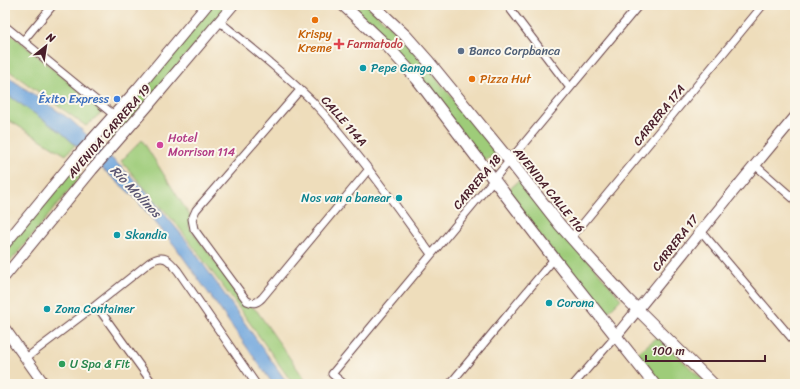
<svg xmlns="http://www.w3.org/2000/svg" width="800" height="389" font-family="Sriracha,sans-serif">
<rect width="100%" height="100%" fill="#fbf7ec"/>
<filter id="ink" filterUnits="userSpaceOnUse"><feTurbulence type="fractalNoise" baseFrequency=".025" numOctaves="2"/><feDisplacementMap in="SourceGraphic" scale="8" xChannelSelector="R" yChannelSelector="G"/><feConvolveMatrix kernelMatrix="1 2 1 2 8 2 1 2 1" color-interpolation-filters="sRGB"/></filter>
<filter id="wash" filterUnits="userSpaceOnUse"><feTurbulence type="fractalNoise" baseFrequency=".012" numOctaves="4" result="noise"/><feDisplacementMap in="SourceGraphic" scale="16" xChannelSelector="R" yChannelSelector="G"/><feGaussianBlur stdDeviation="0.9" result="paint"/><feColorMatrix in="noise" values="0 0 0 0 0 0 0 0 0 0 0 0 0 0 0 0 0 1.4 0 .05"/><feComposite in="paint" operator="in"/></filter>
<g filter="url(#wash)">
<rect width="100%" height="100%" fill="#edb"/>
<path fill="#9ecc79" stroke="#747652" d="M 212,5 L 229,5 L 112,141 L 103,134 L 191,32 Z
M 349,5 L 366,5 L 403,38 L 497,152 L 485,161 Z
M 5,29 L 103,111 L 86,126 L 5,68 Z
M 5,93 L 61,132 L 75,145 L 66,155 L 5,118 Z
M 142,140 L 190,216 L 189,227 L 245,301 L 257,311 L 308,384 L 293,384 L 247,319 L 178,226 L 121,161 Z
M 72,168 L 81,176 L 5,268 L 5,250 Z
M 520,180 L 621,299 L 604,316 L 506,192 Z
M 658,337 L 707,384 L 660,384 L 636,354 Z"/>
<path fill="#6fa6dd" stroke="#5c6284" d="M 5,75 L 71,120 L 142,187 L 186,240 L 288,384 L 273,384 L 175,246 L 133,196 L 61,132 L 5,93 Z"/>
</g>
<g filter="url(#ink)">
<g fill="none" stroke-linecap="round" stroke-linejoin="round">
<defs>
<path id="street" d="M 507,5 L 570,88
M 220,22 C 251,47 283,72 312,101 C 327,117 341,134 355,152 C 382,185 406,220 431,254
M 5,26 L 114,115
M 23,41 L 53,5
M 300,90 L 196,210 L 192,219 L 194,229 L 247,301 C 254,304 257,303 262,298 L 369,169
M 755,165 L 795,200
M 701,231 L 795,342
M 571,238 L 763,5
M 96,305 L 153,384
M 26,358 L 96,305 L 150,262 C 164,253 169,260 178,271 L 256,384
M 344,384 L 332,374 L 639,5
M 450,384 L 554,259
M 574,384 L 616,336"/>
<path id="secondary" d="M 5,244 L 79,154 L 138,88 L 207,5
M 5,276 L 92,170 L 147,107 L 233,5
M 5,329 L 44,384
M 616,336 C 676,263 734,189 795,117"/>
<path id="primary" d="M 343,5 L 369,29 L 389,48 L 417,79 L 549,252 L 654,384
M 373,5 L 406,36 L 429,62 L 514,166 L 560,225 L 583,251 L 627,299 L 713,384"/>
</defs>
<use href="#street" stroke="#633c41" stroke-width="9"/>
<use href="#secondary" stroke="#633c41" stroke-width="12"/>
<use href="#primary" stroke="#633c41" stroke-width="13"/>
<use href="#street" stroke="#fff" stroke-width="7"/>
<use href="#secondary" stroke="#fff" stroke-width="10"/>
<use href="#primary" stroke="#fff" stroke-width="11"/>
</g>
</g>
<g fill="#e8710a" stroke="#fbf7ec" stroke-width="1.5">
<circle cx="315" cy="20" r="4"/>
<circle cx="472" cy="79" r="4"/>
</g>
<path fill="#e0444e" stroke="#fbf7ec" stroke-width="1.5" d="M337 38h4v4h4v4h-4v4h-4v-4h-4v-4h4z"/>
<circle fill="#5c6f8a" stroke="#fbf7ec" stroke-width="1.5" cx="461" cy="51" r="4"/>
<g fill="#0f9aa8" stroke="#fbf7ec" stroke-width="1.5">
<circle cx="363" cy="68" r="4"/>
<circle cx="399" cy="198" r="4"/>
<circle cx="117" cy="235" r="4"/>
<circle cx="549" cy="303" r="4"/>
<circle cx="47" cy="309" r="4"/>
</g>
<circle fill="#3f7fe0" stroke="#fbf7ec" stroke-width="1.5" cx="117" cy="99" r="4"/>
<circle fill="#d1479c" stroke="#fbf7ec" stroke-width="1.5" cx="160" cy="145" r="4"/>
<circle fill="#2e9e5b" stroke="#fbf7ec" stroke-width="1.5" cx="62" cy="364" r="4"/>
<g text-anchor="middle" stroke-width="4" stroke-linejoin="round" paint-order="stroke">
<g font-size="12" fill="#c56008" stroke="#fbf7ec">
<text x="315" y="38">Krispy<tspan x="315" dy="14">Kreme</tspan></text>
<text x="480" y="83" text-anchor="start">Pizza Hut</text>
</g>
<g font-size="12" fill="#be3a42" stroke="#fbf7ec" text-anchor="start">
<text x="347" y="48">Farmatodo</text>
</g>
<g font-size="12" fill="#4e5e75" stroke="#fbf7ec" text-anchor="start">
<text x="469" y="55">Banco Corpbanca</text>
</g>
<g font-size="12" fill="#0d838f" stroke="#fbf7ec" text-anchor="start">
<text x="371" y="72">Pepe Ganga</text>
<text x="391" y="202" text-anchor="end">Nos van a banear</text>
<text x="125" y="239">Skandia</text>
<text x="557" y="307">Corona</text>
<text x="55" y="313">Zona Container</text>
</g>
<g font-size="12" fill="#366cbe" stroke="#fbf7ec" text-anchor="end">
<text x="109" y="103">Éxito Express</text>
</g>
<g font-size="12" fill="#4a1f2b" stroke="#fbf7ec">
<text transform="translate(659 115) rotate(-51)" y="4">CARRERA 17A</text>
<text transform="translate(344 121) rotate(49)" y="4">CALLE 114A</text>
<text transform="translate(109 131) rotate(-49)" y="4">AVENIDA CARRERA 19</text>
<text transform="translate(477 182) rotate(-50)" y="4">CARRERA 18</text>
<text transform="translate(549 190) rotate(51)" y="4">AVENIDA CALLE 116</text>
<text transform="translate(675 243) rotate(-52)" y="4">CARRERA 17</text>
</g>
<g font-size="12" fill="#b23c85" stroke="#fbf7ec" text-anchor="start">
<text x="168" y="142">Hotel<tspan x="168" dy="14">Morrison 114</tspan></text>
</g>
<g font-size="12" fill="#27864d" stroke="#fbf7ec" text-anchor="start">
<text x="70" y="368">U Spa &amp; Fit</text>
</g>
<g font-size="13" font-style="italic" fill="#595572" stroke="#fbf7ec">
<text transform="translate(136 191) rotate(46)" y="5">Río Molinos</text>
</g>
</g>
<rect width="800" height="389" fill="none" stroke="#fbf7ec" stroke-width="20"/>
<g transform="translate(46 46) rotate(30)" stroke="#fbf7ec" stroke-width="3" paint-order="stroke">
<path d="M0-3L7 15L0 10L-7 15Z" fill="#4a1f2b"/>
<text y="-6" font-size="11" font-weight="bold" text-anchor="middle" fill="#4a1f2b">N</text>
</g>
<path d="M646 355v6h119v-6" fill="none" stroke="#4a1f2b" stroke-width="2"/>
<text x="652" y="355" font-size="12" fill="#4a1f2b" stroke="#fbf7ec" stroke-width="3" paint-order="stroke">100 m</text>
</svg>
